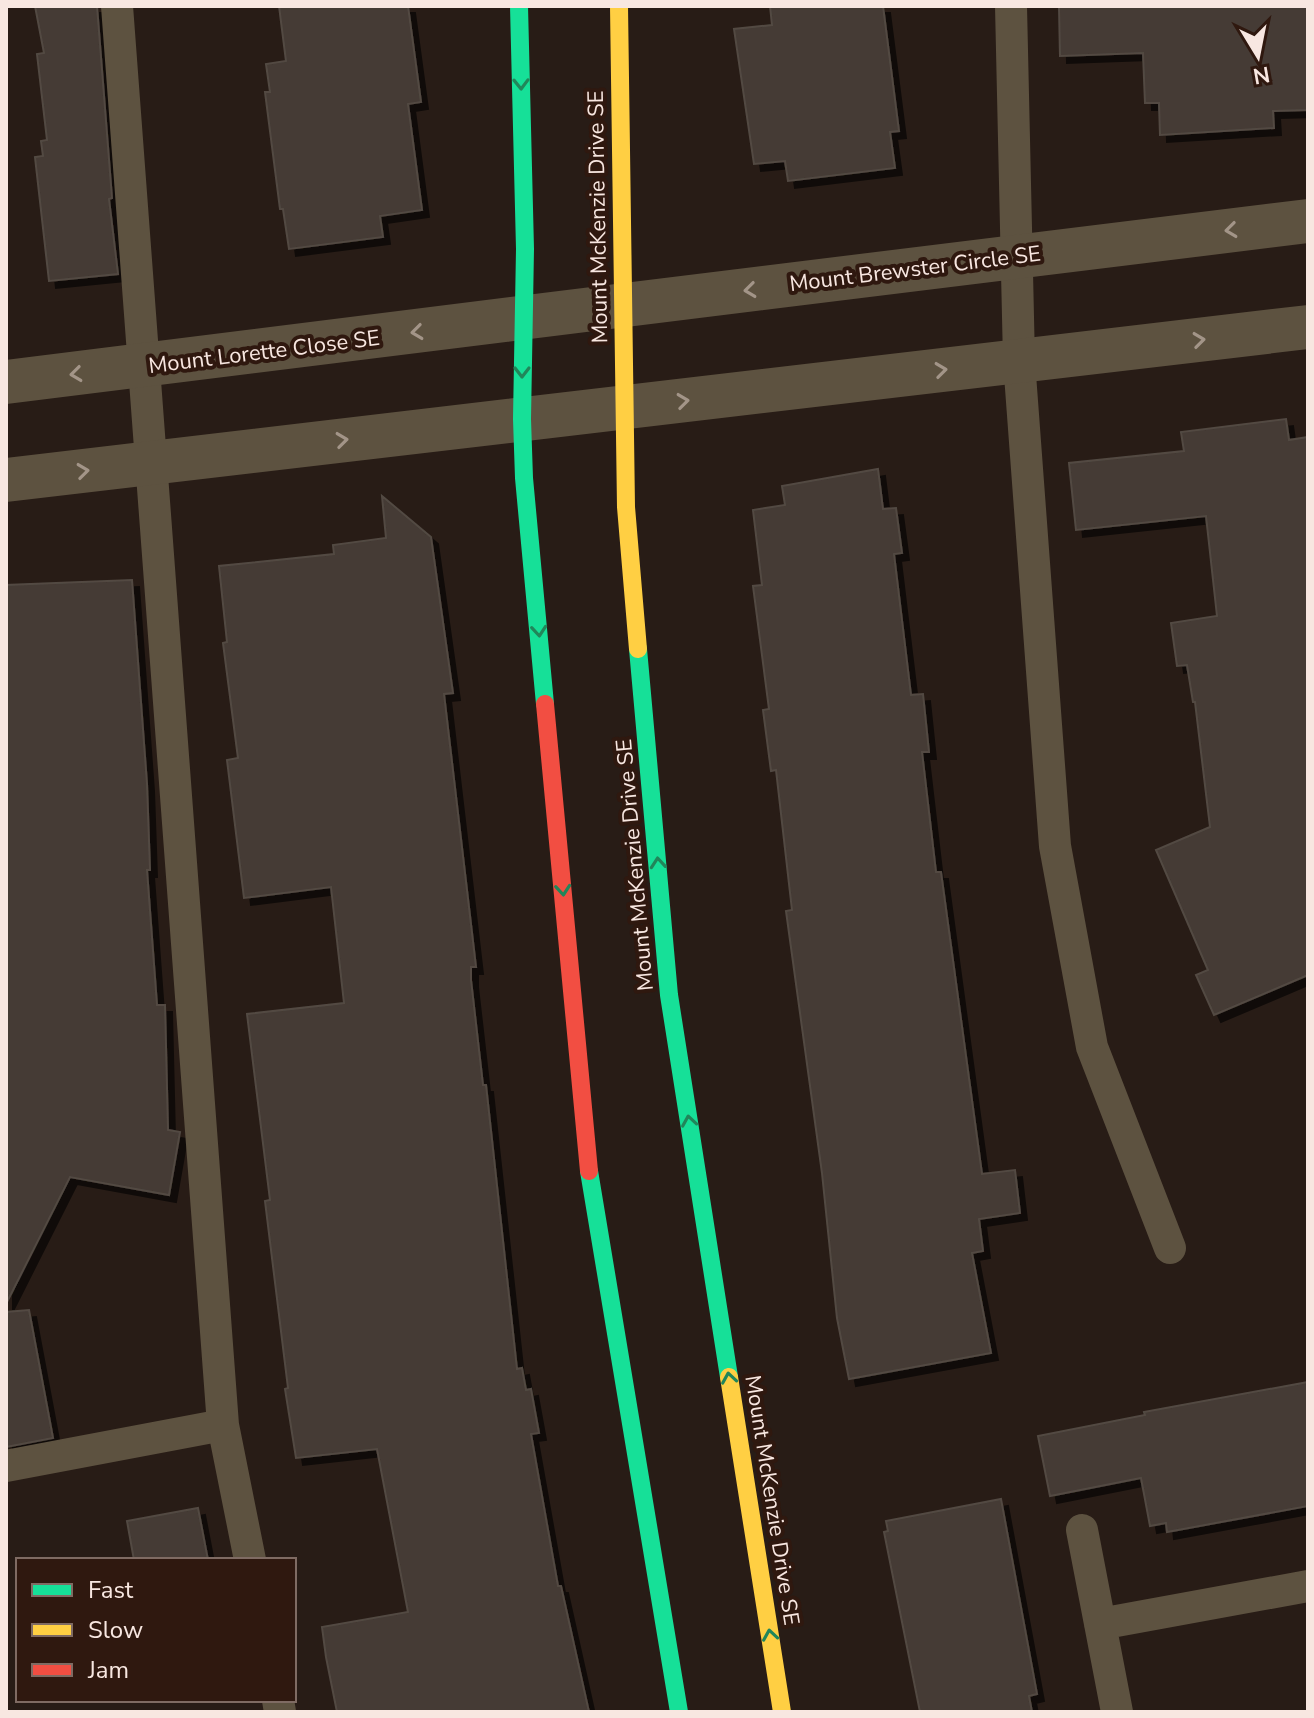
<svg xmlns="http://www.w3.org/2000/svg" width="1314" height="1718" font-family="'Nunito Sans',sans-serif">
<defs>
<filter id="shadow"><feDropShadow dx="7" dy="7" stdDeviation="0" flood-color="#0009"/></filter>
</defs>
<rect width="100%" height="100%" fill="#281c16"/>
<path fill="#443a34" stroke="#524a43" stroke-width="2" filter="url(#shadow)" d="M 35,6 L 97,6 L 112,198 L 109,199 L 118,274 L 49,281 L 35,157 L 43,156 L 41,141 L 47,140 L 37,54 L 44,53 Z
M 279,6 L 408,6 L 421,102 L 408,104 L 422,210 L 380,216 L 383,237 L 289,249 L 283,209 L 280,209 L 265,92 L 270,92 L 266,64 L 286,61 Z
M 770,6 L 883,6 L 899,131 L 890,132 L 895,168 L 788,181 L 785,161 L 754,164 L 734,29 L 772,25 Z
M 1059,6 L 1308,6 L 1308,110 L 1273,111 L 1274,128 L 1160,135 L 1159,103 L 1145,103 L 1143,53 L 1060,56 Z
M 1286,419 L 1289,440 L 1308,437 L 1308,975 L 1214,1015 L 1196,975 L 1208,970 L 1156,850 L 1210,827 L 1195,702 L 1193,702 L 1187,665 L 1177,666 L 1171,623 L 1217,616 L 1206,516 L 1076,530 L 1069,463 L 1184,451 L 1181,432 Z
M 878,469 L 883,509 L 896,508 L 902,553 L 894,554 L 911,695 L 923,694 L 929,752 L 922,752 L 936,872 L 941,872 L 982,1174 L 1015,1170 L 1020,1213 L 979,1219 L 983,1251 L 972,1253 L 991,1353 L 849,1379 L 837,1318 L 822,1173 L 786,911 L 792,910 L 776,770 L 771,771 L 763,710 L 769,709 L 753,586 L 762,585 L 753,510 L 785,505 L 782,486 Z
M 382,496 L 431,537 L 453,693 L 444,694 L 476,967 L 471,967 L 471,980 L 483,1085 L 486,1085 L 517,1369 L 522,1368 L 526,1390 L 531,1389 L 539,1433 L 531,1434 L 558,1586 L 561,1586 L 589,1712 L 337,1712 L 326,1657 L 322,1627 L 408,1612 L 377,1449 L 296,1458 L 285,1389 L 288,1388 L 265,1201 L 270,1200 L 247,1014 L 344,1003 L 331,887 L 244,898 L 227,760 L 238,758 L 223,643 L 227,642 L 219,566 L 334,554 L 333,545 L 386,538 Z
M 132,580 L 147,784 L 150,870 L 147,870 L 157,1005 L 165,1005 L 168,1130 L 180,1132 L 169,1195 L 70,1177 L 6,1304 L 6,585 Z
M 29,1310 L 53,1438 L 6,1447 L 6,1312 Z
M 1308,1382 L 1308,1506 L 1167,1532 L 1166,1523 L 1150,1526 L 1141,1478 L 1050,1496 L 1038,1436 L 1145,1415 L 1144,1412 Z
M 1001,1499 L 1037,1694 L 1029,1696 L 1032,1712 L 920,1712 L 884,1532 L 888,1531 L 886,1521 Z
M 198,1508 L 208,1560 L 134,1560 L 127,1521 Z"/>
<g fill="none" stroke-linecap="round" stroke-linejoin="round">
<path stroke="#5d5240" stroke-width="32" d="M 117,6 L 223,1425 L 250,1560
M 1011,6 L 1019,361 L 1055,846 L 1092,1047 L 1170,1248
M 6,1466 L 223,1425
M 1082,1530 L 1117,1712
M 1100,1624 L 1308,1586
M 278,1700 L 280,1712"/>
<path stroke="#5d5240" stroke-width="44" d="M 6,382 C 440,330 874,271 1308,221
M 6,480 L 1308,327"/>
<path stroke="#16e098" stroke-width="18" d="M 519,6 L 525,249 L 522,419 L 524,478 L 545,704
M 638,649 L 669,995 L 729,1377
M 589,1171 L 679,1712"/>
<path stroke="#ffcf43" stroke-width="18" d="M 619,6 L 626,507 L 638,649
M 729,1377 L 782,1712"/>
<path stroke="#f24e42" stroke-width="18" d="M 545,704 L 589,1171"/>
</g>
<defs><path id="oneway-chevron" d="M-2-3.5L2.5 0L-2 3.5" fill="none" stroke-width="1.6" stroke-linecap="round" stroke-linejoin="round" transform="scale(2)"/></defs>
<g stroke="#21865a">
<use href="#oneway-chevron" transform="translate(521 84) rotate(89)"/>
<use href="#oneway-chevron" transform="translate(522 372) rotate(90)"/>
<use href="#oneway-chevron" transform="translate(539 631) rotate(85)"/>
<use href="#oneway-chevron" transform="translate(658 863) rotate(-95)"/>
<use href="#oneway-chevron" transform="translate(563 890) rotate(85)"/>
<use href="#oneway-chevron" transform="translate(689 1121) rotate(-99)"/>
<use href="#oneway-chevron" transform="translate(729 1378) rotate(-99)"/>
<use href="#oneway-chevron" transform="translate(770 1635) rotate(-99)"/>
</g>
<g stroke="#a39588">
<use href="#oneway-chevron" transform="translate(1231 230) rotate(173)"/>
<use href="#oneway-chevron" transform="translate(750 290) rotate(173)"/>
<use href="#oneway-chevron" transform="translate(417 332) rotate(173)"/>
<use href="#oneway-chevron" transform="translate(1199 340) rotate(-7)"/>
<use href="#oneway-chevron" transform="translate(941 370) rotate(-7)"/>
<use href="#oneway-chevron" transform="translate(76 374) rotate(173)"/>
<use href="#oneway-chevron" transform="translate(683 401) rotate(-7)"/>
<use href="#oneway-chevron" transform="translate(342 440) rotate(-7)"/>
<use href="#oneway-chevron" transform="translate(83 471) rotate(-7)"/>
</g>
<g text-anchor="middle" stroke-width="8" stroke-linejoin="round" paint-order="stroke">
<g font-size="22" fill="#f8e7e1" stroke="#2f180f">
<text transform="translate(597 217) rotate(-91)" y="8">Mount McKenzie Drive SE</text>
<text transform="translate(915 268) rotate(-7)" y="8">Mount Brewster Circle SE</text>
<text transform="translate(264 351) rotate(-7)" y="8">Mount Lorette Close SE</text>
<text transform="translate(634 865) rotate(-95)" y="8">Mount McKenzie Drive SE</text>
<text transform="translate(773 1500) rotate(81)" y="8">Mount McKenzie Drive SE</text>
</g>
</g>
<rect width="1314" height="1718" fill="none" stroke="#f8e7e1" stroke-width="16"/>
<rect x="16" y="1558" width="280" height="144" fill="#2f180f" stroke="#7f6b63" stroke-width="2"/>
<rect x="32" y="1584" width="40" height="12" fill="#16e098" stroke="#7f6b63" stroke-width="2"/>
<text x="88" y="1598" font-size="24" fill="#f8e7e1">Fast</text>
<rect x="32" y="1624" width="40" height="12" fill="#ffcf43" stroke="#7f6b63" stroke-width="2"/>
<text x="88" y="1638" font-size="24" fill="#f8e7e1">Slow</text>
<rect x="32" y="1664" width="40" height="12" fill="#f24e42" stroke="#7f6b63" stroke-width="2"/>
<text x="88" y="1678" font-size="24" fill="#f8e7e1">Jam</text>
<g transform="translate(1258 56) rotate(170)" stroke="#2f180f" stroke-width="6" paint-order="stroke">
<path d="M0-6L14 30L0 20L-14 30Z" fill="#f8e7e1"/>
<text y="-12" font-size="22" font-weight="bold" text-anchor="middle" fill="#f8e7e1">N</text>
</g>
</svg>
